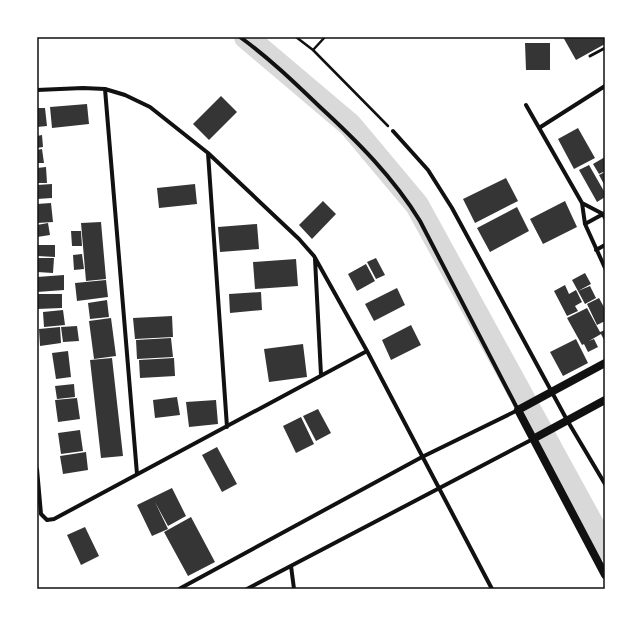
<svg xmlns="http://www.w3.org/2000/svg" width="642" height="626" font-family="Poppins,sans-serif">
<rect width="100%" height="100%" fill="#fff"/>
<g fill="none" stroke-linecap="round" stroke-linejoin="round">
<path stroke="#d9d9d9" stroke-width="24" d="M 246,37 L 350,125 L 417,205 L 605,548"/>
</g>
<path fill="#353535" d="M 563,37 L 605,37 L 605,44 L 576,60 Z
M 525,43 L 550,43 L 550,70 L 526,70 Z
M 221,96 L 237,112 L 209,140 L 193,124 Z
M 87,104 L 89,124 L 52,128 L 50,107 Z
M 37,108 L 45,108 L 47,126 L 37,127 Z
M 578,128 L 595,158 L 574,169 L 558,139 Z
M 42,135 L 43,147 L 37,148 L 37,136 Z
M 42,149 L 44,163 L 37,163 L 37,150 Z
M 605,157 L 605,171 L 599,174 L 593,164 Z
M 589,165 L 605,193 L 605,197 L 597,202 L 579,170 Z
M 46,167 L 47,183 L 37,183 L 37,168 Z
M 605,172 L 605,186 L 599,175 Z
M 506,178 L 518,201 L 475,223 L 463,199 Z
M 52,184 L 52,198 L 37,199 L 37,185 Z
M 195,184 L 197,204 L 159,208 L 157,188 Z
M 323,201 L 336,214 L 312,239 L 299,225 Z
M 565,201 L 577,227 L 543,244 L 530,219 Z
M 51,203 L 53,222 L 37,223 L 37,204 Z
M 517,207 L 529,231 L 490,252 L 477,228 Z
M 101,222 L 106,279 L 86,281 L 81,223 Z
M 48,223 L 50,235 L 37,237 L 37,225 Z
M 257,224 L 259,249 L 220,252 L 218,227 Z
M 71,231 L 81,231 L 82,246 L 72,246 Z
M 37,245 L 55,245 L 55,257 L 37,256 Z
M 82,254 L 84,269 L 74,270 L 73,255 Z
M 37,258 L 54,258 L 53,273 L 37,272 Z
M 376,258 L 385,275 L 376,279 L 367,262 Z
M 296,259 L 298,286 L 255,289 L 253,262 Z
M 366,264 L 375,281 L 357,291 L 348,274 Z
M 585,273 L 591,284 L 578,291 L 572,280 Z
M 64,275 L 64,290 L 37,292 L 37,277 Z
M 106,280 L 108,297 L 77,301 L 75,283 Z
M 565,285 L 569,294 L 576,290 L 582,302 L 575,306 L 578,311 L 567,316 L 554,291 Z
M 590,286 L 596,298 L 585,304 L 578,291 Z
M 397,288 L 405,305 L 374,321 L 365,304 Z
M 261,292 L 262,310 L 230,313 L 229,294 Z
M 37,294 L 62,294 L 62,308 L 37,309 Z
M 599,298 L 605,309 L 605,321 L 597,325 L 587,304 Z
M 107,300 L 109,317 L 90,319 L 88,303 Z
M 587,308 L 600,332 L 605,330 L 605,342 L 601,334 L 589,341 L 594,339 L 598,347 L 588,352 L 584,344 L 582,345 L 567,318 Z
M 63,310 L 65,325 L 44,327 L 43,312 Z
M 172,316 L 173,337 L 135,339 L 133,318 Z
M 111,318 L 116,356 L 94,359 L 89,321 Z
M 411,325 L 421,345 L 391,360 L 382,340 Z
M 77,326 L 79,341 L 63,342 L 61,327 Z
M 60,327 L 61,343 L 40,346 L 39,329 Z
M 171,338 L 173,357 L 137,359 L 136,340 Z
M 576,339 L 588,363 L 563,376 L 550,352 Z
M 303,344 L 307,377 L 269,382 L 264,349 Z
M 68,351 L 71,377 L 56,379 L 52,353 Z
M 112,358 L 123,456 L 101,458 L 90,360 Z
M 174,358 L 175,376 L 140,378 L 139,360 Z
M 74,384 L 75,397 L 57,399 L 55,386 Z
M 177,397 L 180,415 L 155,418 L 153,400 Z
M 77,398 L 80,419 L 58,422 L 55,400 Z
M 216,400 L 218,424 L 189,427 L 186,402 Z
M 318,409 L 331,433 L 316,441 L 303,416 Z
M 301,417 L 314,444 L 296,453 L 283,426 Z
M 80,430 L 83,451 L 61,454 L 58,433 Z
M 217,447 L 237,484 L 222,492 L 202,455 Z
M 86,452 L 88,470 L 63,474 L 60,456 Z
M 172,488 L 186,516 L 168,526 L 155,502 L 168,529 L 152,536 L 137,505 Z
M 191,517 L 215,562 L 188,576 L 164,532 Z
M 85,527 L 99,556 L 81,565 L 67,535 Z"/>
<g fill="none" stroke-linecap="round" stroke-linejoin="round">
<path stroke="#111" stroke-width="2.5" d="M 296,37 L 313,50 L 388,126
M 313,50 L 325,37"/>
<path stroke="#111" stroke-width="3" d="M 590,56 L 605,48"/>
<path stroke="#111" stroke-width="4" d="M 105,89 L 137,474
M 37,90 L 83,88 L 105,89 L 125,95 L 150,107 L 208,153 L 299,239 L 314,256 L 367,351 L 492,589
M 526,105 L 582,203 L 585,224 L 605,268
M 539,128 L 605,86
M 393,131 L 428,170 L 452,208 L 567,420 L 605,484
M 208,153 L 227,427
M 582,203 L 603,214 L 605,218
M 585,224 L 605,213
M 596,250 L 605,245
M 315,259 L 321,375
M 37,469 L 41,514 L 47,520 L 54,519 L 367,351
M 291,566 L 294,589
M 179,589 L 422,457 L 518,410 L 420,221 C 393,177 358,142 320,107 C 294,82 269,58 240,37
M 247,589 L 533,439"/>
<path stroke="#111" stroke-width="8" d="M 605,363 L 518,410 L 605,575
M 533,439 L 605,400"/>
</g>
<rect width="642" height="626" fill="none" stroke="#ffffff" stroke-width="76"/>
<rect x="38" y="38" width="566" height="550" fill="none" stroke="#111" stroke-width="1.5"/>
</svg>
